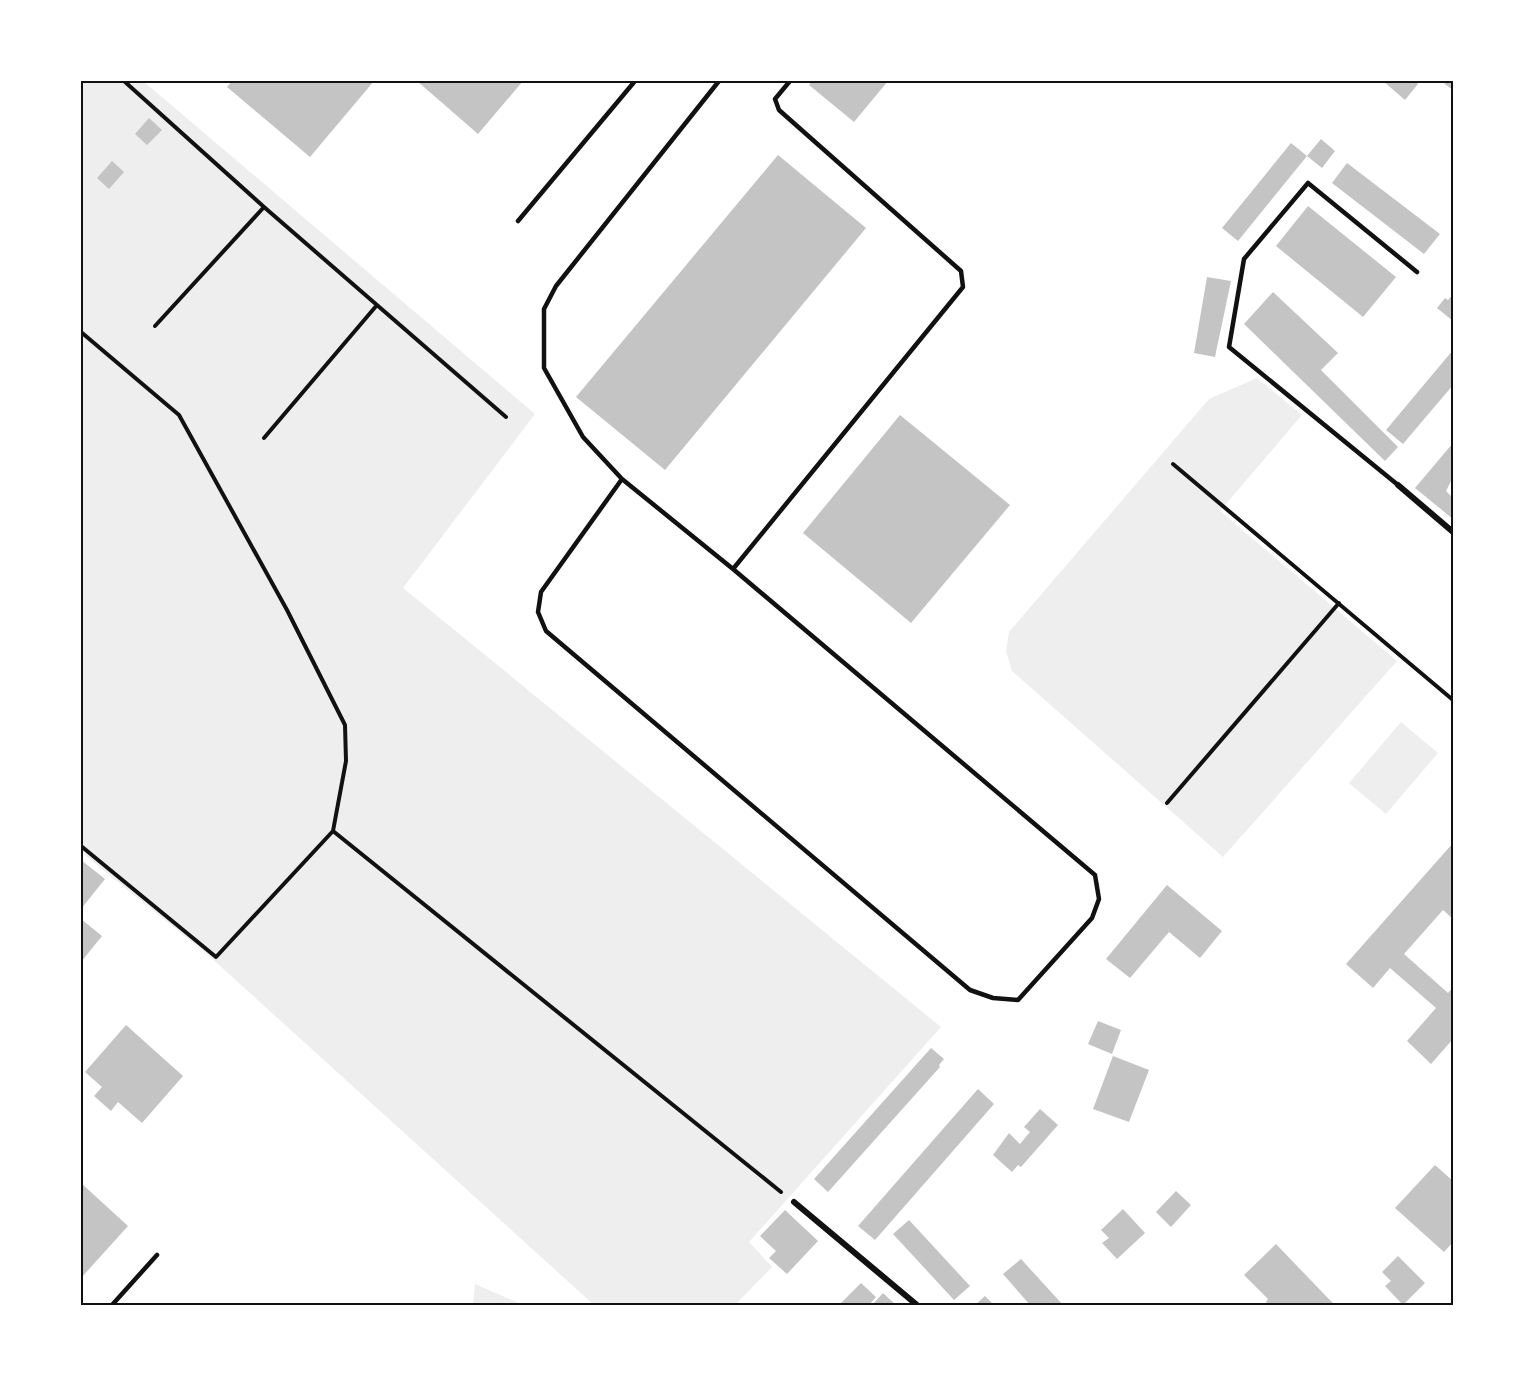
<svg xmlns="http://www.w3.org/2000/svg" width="1534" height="1386" font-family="'Asap Condensed',sans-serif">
<rect width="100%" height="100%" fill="#fff"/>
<path fill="#eee" d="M 81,81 L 143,81 L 535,414 L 403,588 L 941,1027 L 749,1242 L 772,1267 L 735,1305 L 594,1305 L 208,955 L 81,852 Z
M 1257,378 L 1302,415 L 1220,511 L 1397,661 L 1223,857 L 1012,671 L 1006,651 L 1009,632 L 1209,399 Z
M 1401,722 L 1438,753 L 1386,814 L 1349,783 Z
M 475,1284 L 521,1304 L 523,1305 L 473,1305 Z"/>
<path fill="#c4c4c4" d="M 232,81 L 374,81 L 310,157 L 227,87 Z
M 417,81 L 523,81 L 478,134 Z
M 812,81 L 888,81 L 854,122 L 809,85 Z
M 1383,81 L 1415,81 L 1418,84 L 1405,100 Z
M 1442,81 L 1453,81 L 1453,90 L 1446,85 Z
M 149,118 L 162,130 L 147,145 L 135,134 Z
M 1321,139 L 1335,151 L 1322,168 L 1307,156 L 1238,241 L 1222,228 L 1291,143 L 1307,156 Z
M 778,155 L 866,228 L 665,470 L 576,397 Z
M 112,161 L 124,172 L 109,189 L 97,178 Z
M 1347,163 L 1440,234 L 1424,254 L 1332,183 Z
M 1308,206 L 1396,277 L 1363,317 L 1276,246 Z
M 1207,277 L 1231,281 L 1215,357 L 1194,353 Z
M 1273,292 L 1338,353 L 1321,370 L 1398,447 L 1385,461 L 1244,324 Z
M 1453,294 L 1453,321 L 1437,308 L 1445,298 L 1448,300 Z
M 1453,350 L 1453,385 L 1403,444 L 1386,430 Z
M 900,415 L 1010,505 L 911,623 L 803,533 Z
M 1453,443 L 1453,477 L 1446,491 L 1453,498 L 1453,519 L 1415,488 Z
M 1453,843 L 1453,919 L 1443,910 L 1404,954 L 1448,993 L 1453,987 L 1453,1039 L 1431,1064 L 1407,1041 L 1436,1008 L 1390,968 L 1373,988 L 1346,964 Z
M 81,860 L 105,879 L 81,909 Z
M 1167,885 L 1222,931 L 1200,958 L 1169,932 L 1130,978 L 1106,959 Z
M 81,919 L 102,936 L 81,962 Z
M 1098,1021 L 1121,1030 L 1112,1054 L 1088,1044 Z
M 126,1025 L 183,1076 L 142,1123 L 118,1102 L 111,1111 L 94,1096 L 102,1087 L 85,1072 Z
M 931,1048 L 944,1059 L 939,1065 L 940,1067 L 828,1192 L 814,1179 Z
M 1113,1056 L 1149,1070 L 1129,1122 L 1093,1109 Z
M 978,1089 L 994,1104 L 875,1240 L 858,1226 Z
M 1040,1109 L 1058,1125 L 1021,1167 L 1018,1165 L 1012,1172 L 993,1155 L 1009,1133 L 1020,1144 L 1030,1132 L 1024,1127 Z
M 1435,1165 L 1453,1181 L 1453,1242 L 1444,1252 L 1395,1208 Z
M 81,1183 L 128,1226 L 81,1278 Z
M 1176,1191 L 1191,1205 L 1171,1227 L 1156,1212 Z
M 1123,1209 L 1145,1233 L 1117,1259 L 1102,1243 L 1109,1238 L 1101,1230 Z
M 785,1210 L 818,1241 L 787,1274 L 769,1258 L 776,1251 L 760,1236 Z
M 909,1220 L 970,1286 L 954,1300 L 893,1234 Z
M 1276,1244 L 1323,1293 L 1335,1305 L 1269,1305 L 1266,1302 L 1268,1299 L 1244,1275 Z
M 1398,1256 L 1425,1283 L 1403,1305 L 1385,1286 L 1391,1281 L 1382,1272 Z
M 1021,1259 L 1063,1305 L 1030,1305 L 1003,1274 Z
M 861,1283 L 876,1297 L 869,1305 L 839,1305 Z
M 883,1293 L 896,1305 L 872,1305 Z
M 985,1296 L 994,1305 L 975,1305 Z"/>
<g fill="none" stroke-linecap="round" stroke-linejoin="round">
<path stroke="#111" stroke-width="4" d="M 124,81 L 264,207 L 506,417
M 155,326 L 264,207
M 81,332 L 179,415 L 287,610 L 345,725 L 346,761 L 333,831 L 216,957 L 81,846
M 264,438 L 377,305
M 1173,464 L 1453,700
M 1167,803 L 1339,603
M 333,831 L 781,1192"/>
<path stroke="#111" stroke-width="4.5" d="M 518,221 L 635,81
M 622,479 L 541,592 L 538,612 L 546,631 L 970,990 L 993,998 L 1018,1000 L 1092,918 L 1099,899 L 1095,875 L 733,569 L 622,479 L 583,437 L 544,368 L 544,309 L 556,286 L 719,81
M 1398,485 L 1229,347 L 1244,259 L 1308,183 L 1417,272
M 733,569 L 963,287 L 961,271 L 779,110 L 775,99 L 790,81
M 112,1305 L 157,1255"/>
<path stroke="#111" stroke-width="6" d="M 1398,485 L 1453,532
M 794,1202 L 917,1305"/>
</g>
<rect width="1534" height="1386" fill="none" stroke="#ffffff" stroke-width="165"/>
<rect x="82" y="82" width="1370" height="1222" fill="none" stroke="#111" stroke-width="2"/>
</svg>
